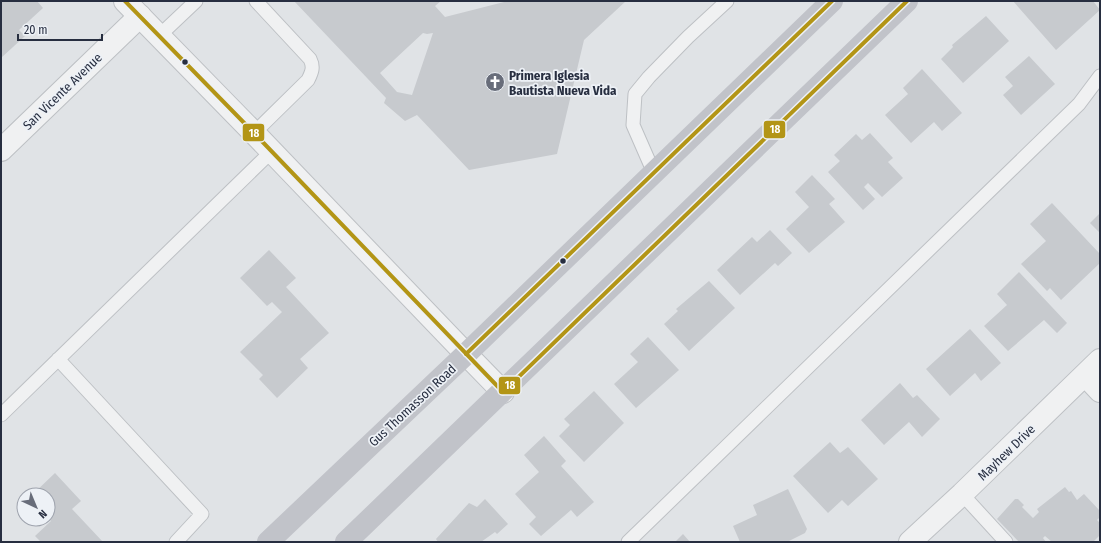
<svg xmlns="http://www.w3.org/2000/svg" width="1101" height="543" font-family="'Fira Sans Condensed',sans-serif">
<rect width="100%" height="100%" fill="#e0e3e6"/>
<path fill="#c7cace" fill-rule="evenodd" d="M 1,1 L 37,1 L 43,8 L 19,30 L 25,36 L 1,58 Z
M 294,1 L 441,1 L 435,6 L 445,17 L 508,1 L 626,1 L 584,40 L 557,154 L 469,170 L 417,115 L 405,121 L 384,103 L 386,98 ZM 423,33 L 427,34 L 433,33 L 412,95 L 397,92 L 380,73 Z
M 1013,1 L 1093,1 L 1100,10 L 1056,50 Z
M 986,16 L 1009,41 L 963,83 L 941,59 L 953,47 L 952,45 Z
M 1029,56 L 1055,84 L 1021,115 L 1003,95 L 1013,86 L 1005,77 Z
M 922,69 L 962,113 L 942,131 L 934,122 L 911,143 L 885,115 L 908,94 L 903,88 Z
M 870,133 L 893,158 L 888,162 L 903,178 L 882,197 L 868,183 L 864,187 L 875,199 L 863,210 L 828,172 L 840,161 L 834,155 L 856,134 L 862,140 Z
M 812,175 L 835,199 L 829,204 L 845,222 L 809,253 L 786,229 L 809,207 L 795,192 Z
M 1052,203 L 1100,254 L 1100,263 L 1061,300 L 1050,288 L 1047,291 L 1021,264 L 1046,241 L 1030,224 Z
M 1100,213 L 1100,233 L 1090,223 Z
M 770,230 L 792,253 L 778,266 L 775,263 L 740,295 L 717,270 L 752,237 L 757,242 Z
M 269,250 L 296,278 L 286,287 L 329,333 L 300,359 L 308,368 L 277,398 L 259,379 L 263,375 L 240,352 L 282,312 L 272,302 L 267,306 L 240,278 Z
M 1019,272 L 1067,323 L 1057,333 L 1044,320 L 1008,351 L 984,326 L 1007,305 L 997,294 Z
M 709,281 L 735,308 L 689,351 L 664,324 L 678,311 L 676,309 Z
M 970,329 L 1001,363 L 981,381 L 975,373 L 950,396 L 926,369 Z
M 648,337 L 679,370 L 636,408 L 614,384 L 638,362 L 630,354 Z
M 900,383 L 913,398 L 917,395 L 940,419 L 922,437 L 909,422 L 884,445 L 861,420 Z
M 594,391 L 624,423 L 584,462 L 559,436 L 570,425 L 564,419 Z
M 544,436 L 566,461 L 561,466 L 594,502 L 577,517 L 571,510 L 541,536 L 529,524 L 536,517 L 515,494 L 539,472 L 524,455 Z
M 830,442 L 840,453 L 848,447 L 878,479 L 848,506 L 842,500 L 828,513 L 793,476 Z
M 55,473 L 81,501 L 72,509 L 103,542 L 41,542 L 35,536 L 51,521 L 48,518 L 48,495 L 32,495 Z
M 1065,487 L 1069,492 L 1071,491 L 1077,500 L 1084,494 L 1100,511 L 1100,517 L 1097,520 L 1100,523 L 1100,535 L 1093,542 L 1052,542 L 1045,536 L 1043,538 L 1046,542 L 1019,542 L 997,519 L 1015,499 L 1018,499 L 1024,505 L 1022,507 L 1033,518 L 1039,512 L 1037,509 Z
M 788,489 L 807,529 L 805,533 L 787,542 L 740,542 L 733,526 L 757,515 L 753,505 Z
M 485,499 L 508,524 L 497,534 L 495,532 L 481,542 L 438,542 L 436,539 L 469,503 L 477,507 Z
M 683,534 L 690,542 L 675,542 Z"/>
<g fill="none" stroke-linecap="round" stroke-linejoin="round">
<defs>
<path id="service" d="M 159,36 L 196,1
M 254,133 L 308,80 C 312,72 314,67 310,59 L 256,1
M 654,173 L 633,125 L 635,94 L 649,77 L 688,37 L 727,1
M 58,359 L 202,514 L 176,542
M 1,415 L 272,151
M 962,494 L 1006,542
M 628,542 L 1079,104 L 1100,76"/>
<path id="minor" d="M 1,150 L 140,16
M 1085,375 L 1100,391
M 910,542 L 962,494 L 1100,360"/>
<path id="tertiary" d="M 125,1 L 254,133 L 466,354 L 503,392"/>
</defs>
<use href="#service" stroke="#bdc0c4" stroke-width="15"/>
<use href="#minor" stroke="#bdc0c4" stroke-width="24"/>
<use href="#tertiary" stroke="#bdc0c4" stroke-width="24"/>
<use href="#service" stroke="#f0f1f2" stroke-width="13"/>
<use href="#minor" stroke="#f0f1f2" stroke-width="22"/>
<use href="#tertiary" stroke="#f0f1f2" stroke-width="22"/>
<path stroke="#c1c3c9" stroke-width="22" d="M 268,542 L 466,354 L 832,1
M 346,542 L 907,1"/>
<defs>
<path id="bus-1" d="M 125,1 L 254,133 L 503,392 L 907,1
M 466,354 L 832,1"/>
</defs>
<use href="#bus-1" stroke="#edf1f6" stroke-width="7"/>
<use href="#bus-1" stroke="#b39516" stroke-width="4"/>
</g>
<defs>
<symbol id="church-disc" viewBox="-11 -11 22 22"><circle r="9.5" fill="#686d7a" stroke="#edf1f6"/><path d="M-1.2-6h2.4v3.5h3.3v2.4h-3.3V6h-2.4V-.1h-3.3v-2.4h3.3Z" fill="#fff"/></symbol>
</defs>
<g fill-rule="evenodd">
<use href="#church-disc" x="484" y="71" width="22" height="22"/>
</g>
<g fill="#272e40" stroke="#edf1f6" stroke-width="1.5">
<circle cx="185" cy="62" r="3.5"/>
<circle cx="563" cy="261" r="3.5"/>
</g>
<g text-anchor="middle" stroke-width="3.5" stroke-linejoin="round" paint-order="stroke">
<g font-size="13" font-weight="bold" fill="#272e40" stroke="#edf1f6" text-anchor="start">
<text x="509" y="80">Primera Iglesia<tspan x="509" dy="15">Bautista Nueva Vida</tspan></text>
</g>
<g font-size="13" fill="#272e40" stroke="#edf1f6">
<text transform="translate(62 91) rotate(-44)" y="5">San Vicente Avenue</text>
<text transform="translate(412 405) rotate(-43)" y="5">Gus Thomasson Road</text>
<text transform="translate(1006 452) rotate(-44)" y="5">Mayhew Drive</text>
</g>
</g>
<g stroke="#edf1f6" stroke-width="1.5">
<rect x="763" y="120" width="23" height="19" rx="4" fill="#b39516"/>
<rect x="242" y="123" width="23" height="19" rx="4" fill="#b39516"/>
<rect x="498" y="376" width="23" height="19" rx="4" fill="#b39516"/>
</g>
<g font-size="11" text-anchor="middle" font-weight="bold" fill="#fff">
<text x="775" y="133">18</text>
<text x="254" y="137">18</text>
<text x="510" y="389">18</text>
</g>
<rect width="1101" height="543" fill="none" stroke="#272e40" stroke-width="4"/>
<g transform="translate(36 507) rotate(136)"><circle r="19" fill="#edf1f6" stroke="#9ea3ad"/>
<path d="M0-3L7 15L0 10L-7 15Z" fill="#686d7a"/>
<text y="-6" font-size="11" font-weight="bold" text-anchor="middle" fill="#272e40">N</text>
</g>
<path d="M18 34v6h84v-6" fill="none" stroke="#272e40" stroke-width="2"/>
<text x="24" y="34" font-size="12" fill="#272e40" stroke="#edf1f6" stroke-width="3" paint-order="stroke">20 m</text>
</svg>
